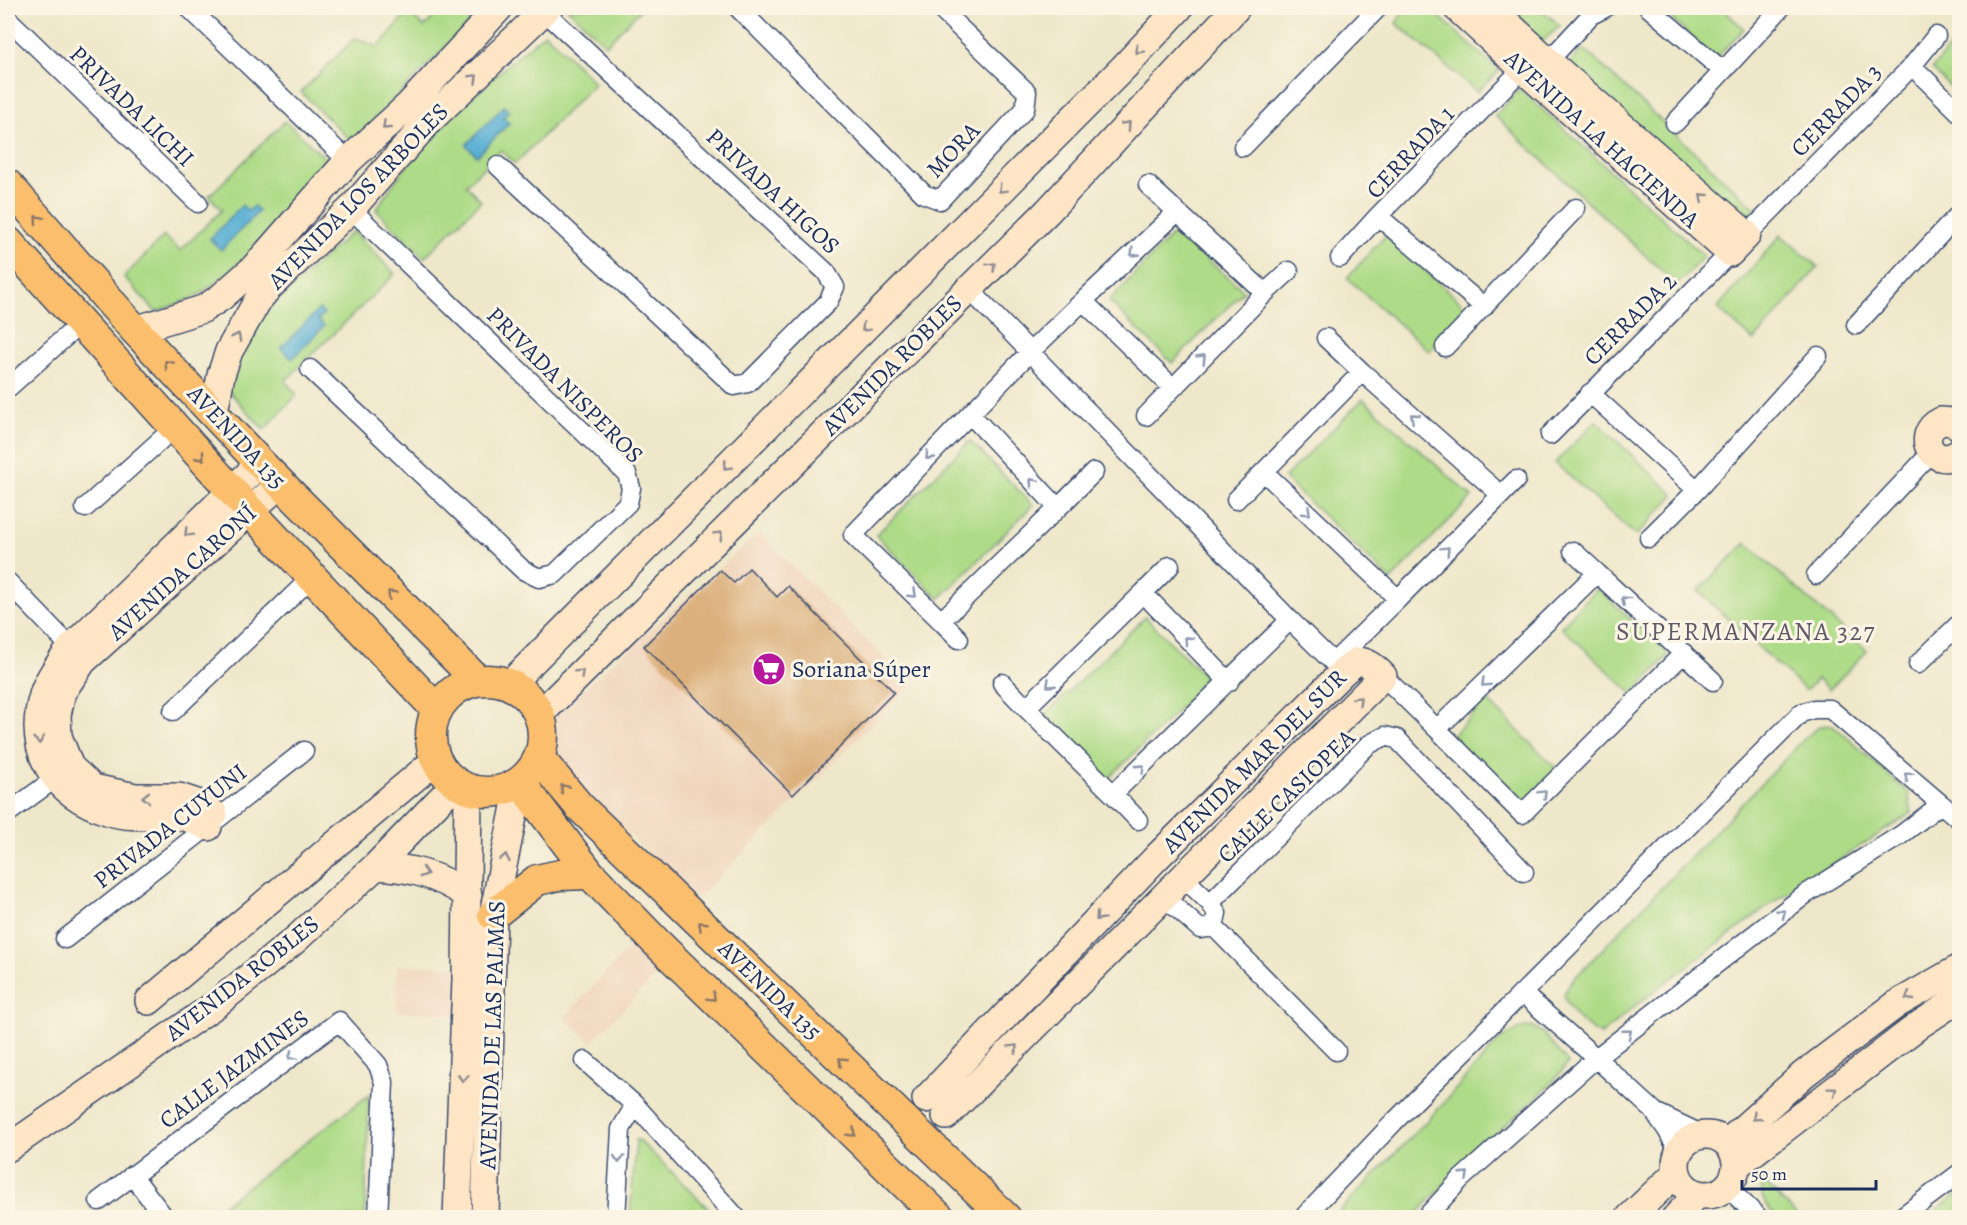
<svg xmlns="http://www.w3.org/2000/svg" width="1967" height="1225" font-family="Alegreya,serif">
<rect width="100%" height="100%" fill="#fcf5e5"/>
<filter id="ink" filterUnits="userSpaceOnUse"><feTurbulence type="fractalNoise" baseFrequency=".0167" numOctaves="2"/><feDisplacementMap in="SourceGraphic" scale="12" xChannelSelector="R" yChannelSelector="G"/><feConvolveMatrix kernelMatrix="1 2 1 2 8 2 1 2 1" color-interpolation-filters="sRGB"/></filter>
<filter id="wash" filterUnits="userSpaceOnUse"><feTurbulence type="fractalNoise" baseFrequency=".008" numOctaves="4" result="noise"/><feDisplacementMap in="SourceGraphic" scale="24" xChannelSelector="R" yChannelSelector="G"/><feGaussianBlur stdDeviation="1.35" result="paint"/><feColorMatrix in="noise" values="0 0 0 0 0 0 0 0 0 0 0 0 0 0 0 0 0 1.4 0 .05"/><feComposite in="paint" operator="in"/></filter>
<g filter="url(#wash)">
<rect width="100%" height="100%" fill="#eee7c9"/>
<path fill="#f0d5bc" d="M 759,533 L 911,685 L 697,899 L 548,758 L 555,742 L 557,725 L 554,715 Z
M 636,940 L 664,967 L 592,1042 L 564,1018 Z
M 397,965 L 461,966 L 459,1014 L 397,1012 Z"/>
<path fill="#aedb87" stroke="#648572" stroke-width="1.5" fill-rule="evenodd" d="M 409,8 L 421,8 L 413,17 L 424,27 L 443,8 L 484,8 L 352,142 L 301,92 L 355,38 L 378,47 L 411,9 Z
M 567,8 L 642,8 L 606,45 Z
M 1406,8 L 1430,8 L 1499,71 L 1477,92 L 1396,23 Z
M 1503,8 L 1540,8 L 1560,26 L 1543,41 Z
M 1660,8 L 1722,8 L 1744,29 L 1715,59 Z
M 545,33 L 595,83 L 515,164 L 501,150 L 466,185 L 481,201 L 424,258 L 376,210 C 419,140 483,85 545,33 ZM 504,106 L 509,111 L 503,117 L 509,123 L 477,156 Z
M 1959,36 L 1959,96 L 1932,69 Z
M 1584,49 L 1759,212 L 1743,228 L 1567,66 Z
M 1520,89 L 1704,256 L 1677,285 L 1495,116 Z
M 285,121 L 334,166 L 253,252 L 218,281 L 195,297 L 156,312 L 124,277 L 164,236 L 180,251 L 222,210 L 209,196 ZM 242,206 L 248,212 L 221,249 L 210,239 Z
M 353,231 L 395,274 L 285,381 L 297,395 L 264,430 L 228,390 L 240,354 L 258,318 Z
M 1175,232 L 1244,291 L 1172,363 L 1109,301 Z
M 1386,235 L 1468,309 L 1429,351 L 1347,278 Z
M 1781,235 L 1818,267 L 1754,341 L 1717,308 Z
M 1363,399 L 1472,497 L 1391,580 L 1284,478 Z
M 1596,421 L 1674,495 L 1636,536 L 1555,463 Z
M 970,441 L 1033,505 L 939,599 L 876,535 Z
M 1746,543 L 1867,651 L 1829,690 L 1817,679 L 1806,691 L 1698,591 Z
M 1597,588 L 1669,655 L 1633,694 L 1561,627 Z
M 1145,617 L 1209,680 L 1108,779 L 1045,715 Z
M 1487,700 L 1557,769 L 1518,808 L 1448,740 Z
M 1833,725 L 1908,792 L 1912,813 L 1775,901 L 1636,1005 L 1601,1035 C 1583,1025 1570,1014 1564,994 L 1570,983 L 1806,737 L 1820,726 Z
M 1532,1026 L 1543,1033 L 1568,1063 C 1548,1091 1521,1111 1495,1134 C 1467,1160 1440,1189 1414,1217 L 1333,1218 L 1440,1107 L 1500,1039 L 1521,1028 Z
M 369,1095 L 365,1217 L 207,1217 Z
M 636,1140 L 639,1140 L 717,1217 L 630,1217 Z
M 1763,1181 L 1799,1217 L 1776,1217 C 1766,1205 1758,1197 1763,1181 Z
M 1959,1193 L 1959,1217 L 1927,1217 Z"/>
<path fill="#57afd4" stroke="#396f99" stroke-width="1.5" d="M 504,106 L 509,111 L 503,117 L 509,123 L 477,156 L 466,145 Z
M 242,205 L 248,211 L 254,206 L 259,211 L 221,250 L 210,239 Z
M 319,309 L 324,314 L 318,320 L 324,326 L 292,359 L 281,348 Z"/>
<g id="blocks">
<path fill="#dbb07d" d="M 749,568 L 777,597 L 788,586 L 894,692 L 793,795 L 644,646 L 720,570 L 734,583 Z"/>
</g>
</g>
<g filter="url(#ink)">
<use href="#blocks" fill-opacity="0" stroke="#3b4b6e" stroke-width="1.5"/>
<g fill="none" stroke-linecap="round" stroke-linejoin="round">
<defs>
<path id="street" d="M 189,8 L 348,161
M 738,8 L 924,194 L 940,200 L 1025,109 L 1027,92 L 939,8
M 1649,8 L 1722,70
M 8,19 L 198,203
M 1912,66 L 1960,113
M 1542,68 L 1591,15 L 1605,8
M 1675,123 L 1781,8
M 1243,147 L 1378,8
M 498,166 L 734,386 L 748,383 L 828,302 L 835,287 L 826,272 L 544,11
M 1148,185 L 1265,293 L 1173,388 L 1083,301 L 1176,213
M 1378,216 L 1484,307
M 1747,235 L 1912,66 L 1936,36
M 1340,258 L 1378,216 L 1531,60
M 969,289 L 1290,620
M 1265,293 L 1289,271
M 1856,325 L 1960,213
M 1326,338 L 1362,372
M 1445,347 L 1576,208
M 310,369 L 523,570 L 539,578 L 555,574 L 628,503 L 631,488 L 627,474 L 351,209
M 8,388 L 81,323
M 1590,393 L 1697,490
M 970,414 L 1058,508 L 941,621 L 853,535 L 1031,351 L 1083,301
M 1146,416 L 1173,388
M 1550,435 L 1730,253
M 1501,495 L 1516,480
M 1236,500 L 1362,372 L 1501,495 L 1398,599 L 1264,472
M 85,508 L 175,427
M 1058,508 L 1094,472
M 1649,538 L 1697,490 L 1818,356
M 1573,551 L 1597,573
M 1816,575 L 1932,452
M 8,582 L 79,656
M 1143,593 L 1170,566
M 941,621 L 959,639
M 1684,653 L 1522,814 L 1437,729 L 1597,573 L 1713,681
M 1334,662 L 1398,599
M 1918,664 L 1960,623
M 1383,676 L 1437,729
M 1229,682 L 1143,593 L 1026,708 L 1113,794 L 1290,620 L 1343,672
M 1002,683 L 1026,708
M 173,711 L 312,577
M 1113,794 L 1138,820
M 1941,804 L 1960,820
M 8,813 L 64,772
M 1164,897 L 1200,929 L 1214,927 L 1217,913 L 1210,903 L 1183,877
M 1210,903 L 1368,745 L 1385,736 L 1397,739 L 1524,872
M 1214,927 L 1336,1051
M 65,939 L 304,751
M 1522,993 L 1596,1058 L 1653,1110 L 1667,1130 L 1679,1152
M 585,1061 L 635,1105 L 737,1218
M 1657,1113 L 1703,1135
M 132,1175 L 165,1218
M 1727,1187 L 1759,1218
M 99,1201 L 339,1021 L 378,1065 L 384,1082 L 378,1218
M 616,1218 L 621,1129 L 635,1105
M 1303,1218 L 1394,1122 L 1801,713 L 1814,709 L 1830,709 L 1941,804 L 1901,835 L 1806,894 L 1596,1058 L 1461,1179 L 1425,1218
M 1900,1218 L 1960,1173"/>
<path id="secondary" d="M 1457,8 L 1533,78 L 1730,253 L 1747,235 L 1549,62 L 1491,8
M 135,330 L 203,309 L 220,298 L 253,269 L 348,161 L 409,105 L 499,8
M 214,412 L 221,375 L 229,351 L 258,300 L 271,285 L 351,209 L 428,122 L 547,8
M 1960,427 L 1953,422 L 1941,421 C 1912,435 1935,472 1960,452
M 510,684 L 1125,66 L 1179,8
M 539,715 L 1047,212 L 1236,8
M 214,814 L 200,804 L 179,797 L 135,797 L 93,788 L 70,767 L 58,736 L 57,715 L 62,692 L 83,661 L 280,484
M 208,827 C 199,822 189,817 178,816 C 155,814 133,819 110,812 C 55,795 26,752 43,695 C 48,678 60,663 71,648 L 260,463
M 376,866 C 413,868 437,875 468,895
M 149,1001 L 436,760
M 926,1099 L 1157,857 L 1343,672 L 1357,661 C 1368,661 1375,668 1383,676 L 946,1116
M1676 1165a30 30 0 1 1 60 0a30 30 0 1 1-60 0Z
M 1727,1143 L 1804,1074 L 1897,1004 L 1960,968
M 8,1148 L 215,1005 L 295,940 L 376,866 L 456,783
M 1737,1165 L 1919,1025 L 1960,998
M 457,1218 L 466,979 L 468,789
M 485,1218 L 493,915 L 520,782
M 1629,1218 L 1676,1173
M 1675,1218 L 1697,1195"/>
<path id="primary" d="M 8,185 L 135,330 L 260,463 L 477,680
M 8,242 L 250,511 L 437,710
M431 736a56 56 0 1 1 112 0a56 56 0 1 1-112 0Z
M 539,758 L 579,806 L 1006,1218
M 520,782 L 590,874 L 656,942 L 940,1218
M 493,915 L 537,880 L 560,875 L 590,874"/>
</defs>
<use href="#street" stroke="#3b4b6e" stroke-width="21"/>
<use href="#secondary" stroke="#3b4b6e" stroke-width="30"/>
<use href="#primary" stroke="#3b4b6e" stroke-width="33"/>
<use href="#street" stroke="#fff" stroke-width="18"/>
<use href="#secondary" stroke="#fde5c5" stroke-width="27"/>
<use href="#primary" stroke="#fabe6d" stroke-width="30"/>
</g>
<defs><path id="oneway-chevron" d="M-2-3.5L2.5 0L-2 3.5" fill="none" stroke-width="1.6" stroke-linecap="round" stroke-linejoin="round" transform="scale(1.5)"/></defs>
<g stroke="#8c8a92">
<use href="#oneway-chevron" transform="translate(1139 50) rotate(133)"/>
<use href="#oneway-chevron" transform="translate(474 78) rotate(-44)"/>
<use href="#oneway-chevron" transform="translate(1127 125) rotate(-47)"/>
<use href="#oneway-chevron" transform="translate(386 126) rotate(137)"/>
<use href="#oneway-chevron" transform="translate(1002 189) rotate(135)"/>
<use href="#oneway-chevron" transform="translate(1703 197) rotate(-139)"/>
<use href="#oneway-chevron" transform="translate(992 266) rotate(-45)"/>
<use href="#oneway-chevron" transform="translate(865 328) rotate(135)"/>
<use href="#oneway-chevron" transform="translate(237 337) rotate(-63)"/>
<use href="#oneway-chevron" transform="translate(727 466) rotate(135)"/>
<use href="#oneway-chevron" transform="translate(188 533) rotate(135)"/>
<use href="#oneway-chevron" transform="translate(719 535) rotate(-45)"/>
<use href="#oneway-chevron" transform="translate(580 673) rotate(-45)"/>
<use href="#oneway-chevron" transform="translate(1358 700) rotate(-45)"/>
<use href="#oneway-chevron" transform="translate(39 740) rotate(83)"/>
<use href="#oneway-chevron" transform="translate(146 797) rotate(179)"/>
<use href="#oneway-chevron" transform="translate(505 858) rotate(-79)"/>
<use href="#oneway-chevron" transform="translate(424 873) rotate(17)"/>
<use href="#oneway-chevron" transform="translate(1099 917) rotate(133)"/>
<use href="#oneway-chevron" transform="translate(1909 997) rotate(150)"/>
<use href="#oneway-chevron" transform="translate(1014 1048) rotate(-45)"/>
<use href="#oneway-chevron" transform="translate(463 1078) rotate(92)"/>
<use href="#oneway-chevron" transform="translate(1833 1091) rotate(-37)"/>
<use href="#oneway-chevron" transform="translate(1756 1117) rotate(138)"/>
</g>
<g stroke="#8a7666">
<use href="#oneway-chevron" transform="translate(38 219) rotate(-131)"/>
<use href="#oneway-chevron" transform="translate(168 364) rotate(-134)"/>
<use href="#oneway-chevron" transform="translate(201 457) rotate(48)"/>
<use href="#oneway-chevron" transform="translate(391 594) rotate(-135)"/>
<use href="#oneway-chevron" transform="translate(564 788) rotate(-130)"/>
<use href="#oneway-chevron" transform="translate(702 925) rotate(-136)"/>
<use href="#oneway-chevron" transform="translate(712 997) rotate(44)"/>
<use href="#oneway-chevron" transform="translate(842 1061) rotate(-136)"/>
<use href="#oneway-chevron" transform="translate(852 1133) rotate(44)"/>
</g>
<g stroke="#8d97ae">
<use href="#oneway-chevron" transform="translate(1134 253) rotate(136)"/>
<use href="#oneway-chevron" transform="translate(1202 358) rotate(-46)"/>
<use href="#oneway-chevron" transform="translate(1414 417) rotate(-139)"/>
<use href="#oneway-chevron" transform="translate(929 456) rotate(134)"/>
<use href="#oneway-chevron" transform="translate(1033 482) rotate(-133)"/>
<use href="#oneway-chevron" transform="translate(1307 512) rotate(44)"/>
<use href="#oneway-chevron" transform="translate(1446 550) rotate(-45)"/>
<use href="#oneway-chevron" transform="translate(913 594) rotate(44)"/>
<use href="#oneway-chevron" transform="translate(1625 600) rotate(-138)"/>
<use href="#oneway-chevron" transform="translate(1188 640) rotate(-134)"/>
<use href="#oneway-chevron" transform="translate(1485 683) rotate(136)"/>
<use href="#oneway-chevron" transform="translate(1050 684) rotate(136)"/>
<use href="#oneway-chevron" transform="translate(1141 768) rotate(-44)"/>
<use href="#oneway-chevron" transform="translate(1908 776) rotate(-140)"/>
<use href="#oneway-chevron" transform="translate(1543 794) rotate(-45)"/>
<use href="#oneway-chevron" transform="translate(1782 913) rotate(-38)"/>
<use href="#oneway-chevron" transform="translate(1628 1033) rotate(-38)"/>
<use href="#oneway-chevron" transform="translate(292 1056) rotate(143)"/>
<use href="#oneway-chevron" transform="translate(619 1159) rotate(93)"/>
<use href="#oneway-chevron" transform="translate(1465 1175) rotate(-43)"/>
</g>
</g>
<defs>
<symbol id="supermarket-disc" viewBox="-11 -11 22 22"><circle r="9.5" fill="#b5179e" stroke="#fcf5e5"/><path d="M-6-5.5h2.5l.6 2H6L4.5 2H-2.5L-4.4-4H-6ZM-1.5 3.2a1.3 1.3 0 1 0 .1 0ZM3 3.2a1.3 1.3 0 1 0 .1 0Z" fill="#fff"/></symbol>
</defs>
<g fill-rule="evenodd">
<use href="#supermarket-disc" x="750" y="650" width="38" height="38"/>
</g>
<g text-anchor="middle" stroke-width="6" stroke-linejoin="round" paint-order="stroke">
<g font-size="24" fill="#1b2f5e" stroke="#fcf5e5">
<text transform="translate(132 106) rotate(44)" y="8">PRIVADA LICHI</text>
<text transform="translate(1836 110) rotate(-46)" y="8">CERRADA 3</text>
<text transform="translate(1602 139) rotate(42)" y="8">AVENIDA LA HACIENDA</text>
<text transform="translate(953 150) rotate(-47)" y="8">MORA</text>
<text transform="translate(1410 152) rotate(-47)" y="8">CERRADA 1</text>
<text transform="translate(773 191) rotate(43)" y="8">PRIVADA HIGOS</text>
<text transform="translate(358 196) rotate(-46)" y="8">AVENIDA LOS ARBOLES</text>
<text transform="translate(1630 319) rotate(-45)" y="8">CERRADA 2</text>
<text transform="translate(892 365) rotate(-45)" y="8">AVENIDA ROBLES</text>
<text transform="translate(565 385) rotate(45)" y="8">PRIVADA NISPEROS</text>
<text transform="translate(237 437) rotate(47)" y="8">AVENIDA 135</text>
<text transform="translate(182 572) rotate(-42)" y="8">AVENIDA CARONÍ</text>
<text transform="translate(1254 761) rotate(-45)" y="8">AVENIDA MAR DEL SUR</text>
<text transform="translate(1286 796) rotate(-44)" y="8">CALLE CASIOPEA</text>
<text transform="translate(170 826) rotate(-38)" y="8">PRIVADA CUYUNI</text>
<text transform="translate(242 978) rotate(-38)" y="8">AVENIDA ROBLES</text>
<text transform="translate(770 990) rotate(44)" y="8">AVENIDA 135</text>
<text transform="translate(492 1035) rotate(-88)" y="8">AVENIDA DE LAS PALMAS</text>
<text transform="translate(234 1069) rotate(-37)" y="8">CALLE JAZMINES</text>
</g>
<g font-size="24" fill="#1b2f5e" stroke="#fcf5e5" text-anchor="start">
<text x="792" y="677">Soriana Súper</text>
</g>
<g font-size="26" letter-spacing="1.5" fill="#5e5c69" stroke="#fcf5e5">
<text x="1746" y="640">SUPERMANZANA 327</text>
</g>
</g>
<rect width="1967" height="1225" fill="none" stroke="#fcf5e5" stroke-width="30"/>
<path d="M1742 1180v9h134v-9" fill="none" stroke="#1b2f5e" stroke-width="3"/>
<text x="1751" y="1180" font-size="18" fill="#1b2f5e" stroke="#fcf5e5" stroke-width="4.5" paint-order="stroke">50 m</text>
</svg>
